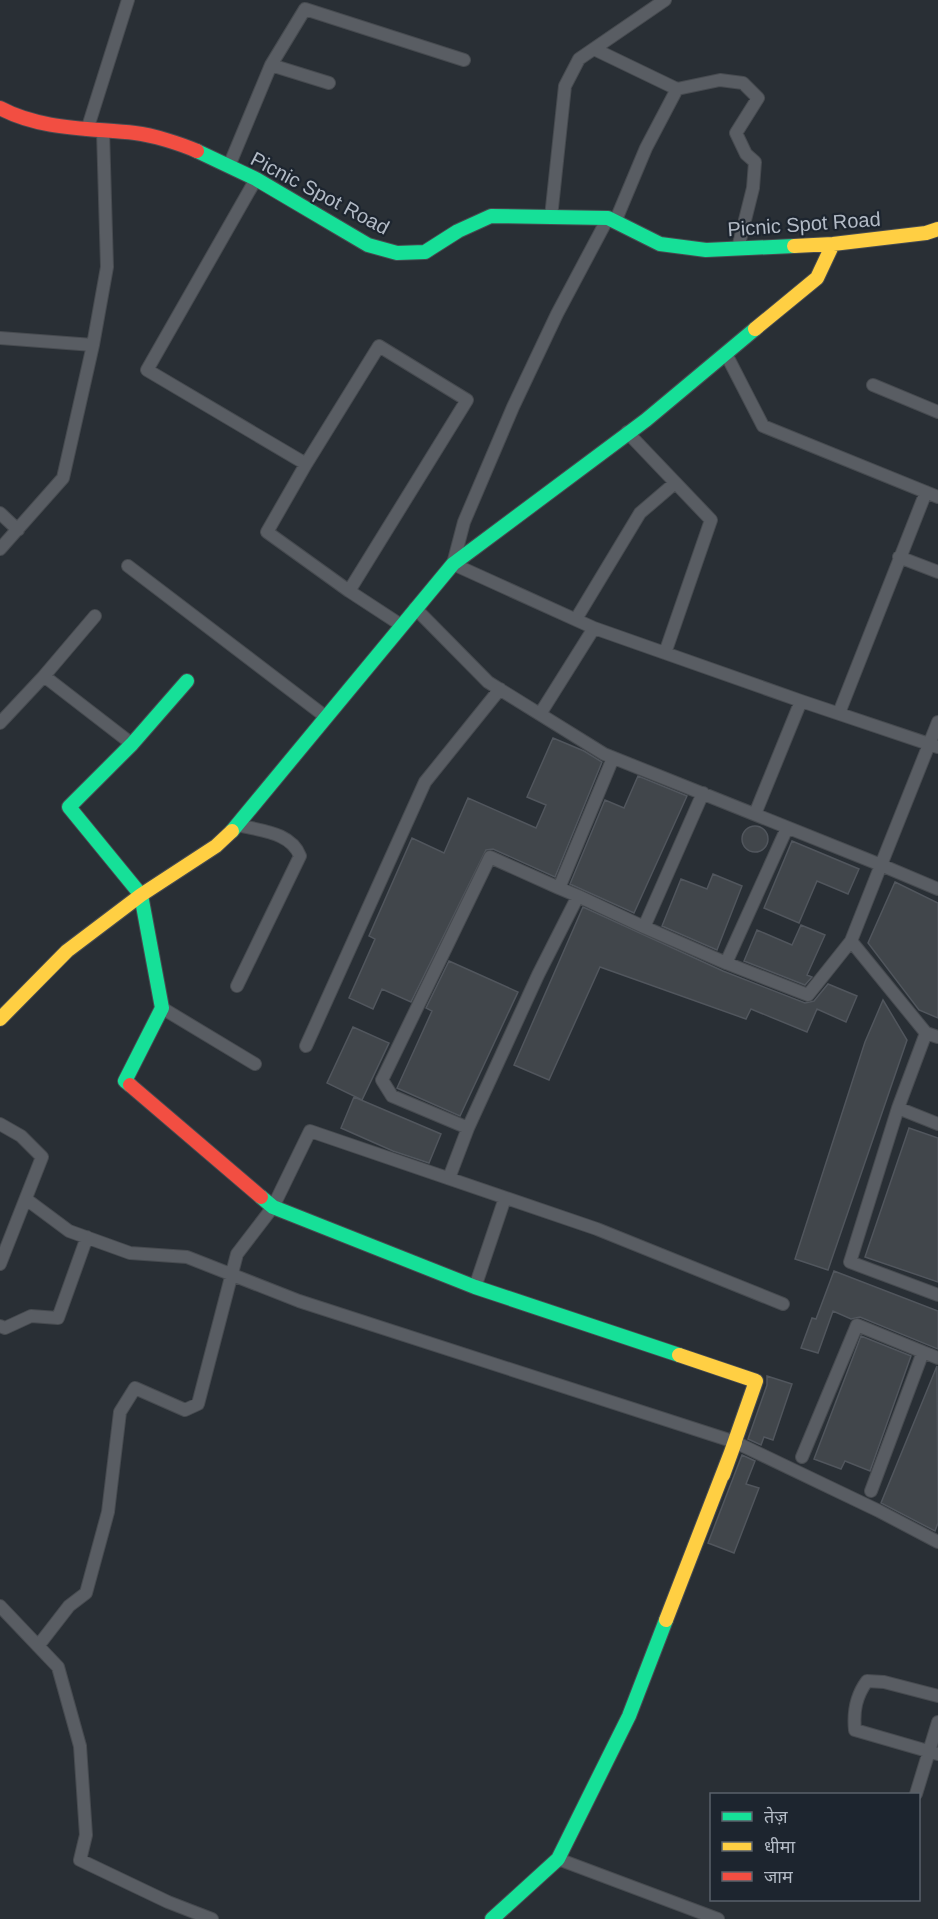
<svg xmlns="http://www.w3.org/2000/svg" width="938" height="1919" font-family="Arial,'Noto Sans Devanagari',sans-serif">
<rect width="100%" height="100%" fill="#292f35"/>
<path fill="#41464b" stroke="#51565d" stroke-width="1.5" d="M 553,738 L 584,751 L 602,762 L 555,877 L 493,849 L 486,850 L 411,1002 L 382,989 L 373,1009 L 349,998 L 375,939 L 369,936 L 412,838 L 444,853 L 468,798 L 536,828 L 546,805 L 527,797 Z
M 638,776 L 687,796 L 634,913 L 570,884 L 605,800 L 624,808 Z
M742 839a13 13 0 1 1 26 0a13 13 0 1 1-26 0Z
M 792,841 L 859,869 L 848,894 L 817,881 L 799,923 L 764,908 Z
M 713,874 L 742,886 L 717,950 L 662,926 L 681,879 L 707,889 Z
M 895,882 L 938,903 L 938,1018 L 919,1010 L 868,943 Z
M 583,907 L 723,971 L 805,1003 L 814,1001 L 828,984 L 857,996 L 846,1022 L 817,1009 L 807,1032 L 751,1009 L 746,1019 L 600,967 L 549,1080 L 514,1065 Z
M 801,925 L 825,935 L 807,975 L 812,977 L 805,985 L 744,961 L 757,930 L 792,945 Z
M 449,961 L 518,992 L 460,1116 L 397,1088 L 432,1011 L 426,1008 Z
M 883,1000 L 907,1040 L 828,1270 L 795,1259 L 865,1042 Z
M 353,1027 L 389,1043 L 362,1100 L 327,1083 Z
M 354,1097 L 441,1134 L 429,1163 L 393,1151 L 341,1128 Z
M 909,1128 L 938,1138 L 938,1282 L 865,1257 Z
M 834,1271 L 938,1311 L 938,1349 L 860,1317 L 851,1319 L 833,1311 L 818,1353 L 801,1348 L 812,1318 L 816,1319 Z
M 861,1336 L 911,1356 L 870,1471 L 845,1461 L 841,1469 L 814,1459 Z
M 937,1366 L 938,1523 L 935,1531 L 881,1503 Z
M 767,1376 L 792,1384 L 773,1440 L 764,1437 L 761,1445 L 748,1439 L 767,1385 Z
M 742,1455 L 755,1461 L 746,1484 L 759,1488 L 734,1553 L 708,1543 Z"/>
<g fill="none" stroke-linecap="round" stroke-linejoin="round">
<defs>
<path id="street" d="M 594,49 L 677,89
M 271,65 L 329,83
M 87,130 L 128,0
M 229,166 L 271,65 L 305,9 L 464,60
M 256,179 L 147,370 L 306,464
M 551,217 L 565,86 L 579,59 L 665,0
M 615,222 L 646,148 L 677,89 L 720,80 L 743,83 L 758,98 L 736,133 L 746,154 L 755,162 L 753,188 L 738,248
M 0,338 L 93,345
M 726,354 L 763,426 L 938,497
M 873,385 L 938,412
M 627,432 L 711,520 L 665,653
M 0,513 L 18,530
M 0,549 L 63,478 L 93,345 L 107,267 L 103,131
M 899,557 L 938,572
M 128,566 L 326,717
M 349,591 L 267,532 L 306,464 L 379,346 L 467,400 L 349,591 L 401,625
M 415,608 L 488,682 L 604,754 L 881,865 L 851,941 L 926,1033 L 898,1108 L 850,1262 L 938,1295
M 576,619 L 640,513 L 675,483
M 594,628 L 453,564 L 464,522 L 513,407 L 557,314 L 608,218
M 44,676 L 132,744
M 839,713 L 926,492
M 540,714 L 594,628 L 801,701 L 938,747
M 938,722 L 881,865 L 938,889
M 0,723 L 44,676 L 95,616
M 703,793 L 644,927 L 726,963
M 755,814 L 801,701
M 787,828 L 726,963 L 808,995 L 851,941
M 578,896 L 644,927
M 237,986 L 300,856 C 291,832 260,831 238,825
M 162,1008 L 255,1064
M 926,1033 L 938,1037
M 306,1046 L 425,782 L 500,689
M 898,1108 L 938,1124
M 0,1124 L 21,1136 L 42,1157 L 0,1264
M 468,1128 L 538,975 L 578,896 L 559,888
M 449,1178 L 468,1128 L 392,1096 L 382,1080 L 490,857 L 559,888 L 613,758
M 26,1199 L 69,1231 L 130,1253 L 187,1257 L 299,1301 L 735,1442 L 879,1511 L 938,1542
M 475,1287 L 505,1198
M 0,1326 L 5,1328 L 31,1316 L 58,1318 L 87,1237
M 802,1457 L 857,1325 L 923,1352
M 871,1491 L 923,1352 L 938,1358
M 0,1606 L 58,1667 L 80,1746 L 86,1835 L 80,1860 L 168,1902 L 212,1919
M 38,1646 L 69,1606 L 86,1593 L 108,1512 L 120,1412 L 135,1388 L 185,1410 L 198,1404 L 237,1254 L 273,1207 L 310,1131 L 597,1229 L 783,1304
M 938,1696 L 884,1682 L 867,1681 C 856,1696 853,1711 855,1730 L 938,1754
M 916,1794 L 938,1722
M 558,1859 L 718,1919"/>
<path id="fast" d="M 197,151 L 256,179 L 368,245 L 397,253 L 425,252 L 458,231 L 491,216 L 608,218 L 660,244 L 706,250 L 794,246
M 232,831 L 453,564 L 646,420 L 755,329
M 130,1085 L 125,1081 L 162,1008 L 141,895 L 69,807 L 132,744 L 187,681
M 261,1197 L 273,1207 L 475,1287 L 679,1355
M 492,1919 L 558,1859 L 629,1716 L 666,1620"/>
<path id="slow" d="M 794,246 L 833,244 L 926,233 L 938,229
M 755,329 L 817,278 L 833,244
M 0,1019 L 67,951 L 141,895 L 216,846 L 232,831
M 666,1620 L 735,1442 L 723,1475 L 756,1381 L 679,1355"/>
<path id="jam" d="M 0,108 C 41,130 90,128 135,133 C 153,135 181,144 197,151
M 130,1085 L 261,1197"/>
</defs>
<use href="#street" stroke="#474b50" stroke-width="14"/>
<use href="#fast" stroke="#474b50" stroke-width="16"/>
<use href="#slow" stroke="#474b50" stroke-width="16"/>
<use href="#jam" stroke="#474b50" stroke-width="16"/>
<use href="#street" stroke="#595d63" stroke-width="12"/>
<use href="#fast" stroke="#16e098" stroke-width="14"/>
<use href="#slow" stroke="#ffcf43" stroke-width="14"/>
<use href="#jam" stroke="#f24e42" stroke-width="14"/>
</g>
<g text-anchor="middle" stroke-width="4.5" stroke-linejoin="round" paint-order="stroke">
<g font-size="20" fill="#b3bbc6" stroke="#1d252f">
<text transform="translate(320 193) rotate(28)" y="7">Picnic Spot Road</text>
<text transform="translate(804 224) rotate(-4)" y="7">Picnic Spot Road</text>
</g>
</g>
<rect x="710" y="1793" width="210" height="108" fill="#1d252f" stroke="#59616b" stroke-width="1.5"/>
<rect x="722" y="1812" width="30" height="9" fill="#16e098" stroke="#59616b" stroke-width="1.5"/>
<text x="764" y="1823" font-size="18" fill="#b3bbc6">तेज़</text>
<rect x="722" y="1842" width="30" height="9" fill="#ffcf43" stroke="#59616b" stroke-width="1.5"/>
<text x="764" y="1853" font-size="18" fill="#b3bbc6">धीमा</text>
<rect x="722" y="1872" width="30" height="9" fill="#f24e42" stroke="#59616b" stroke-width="1.5"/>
<text x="764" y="1883" font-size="18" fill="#b3bbc6">जाम</text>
</svg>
